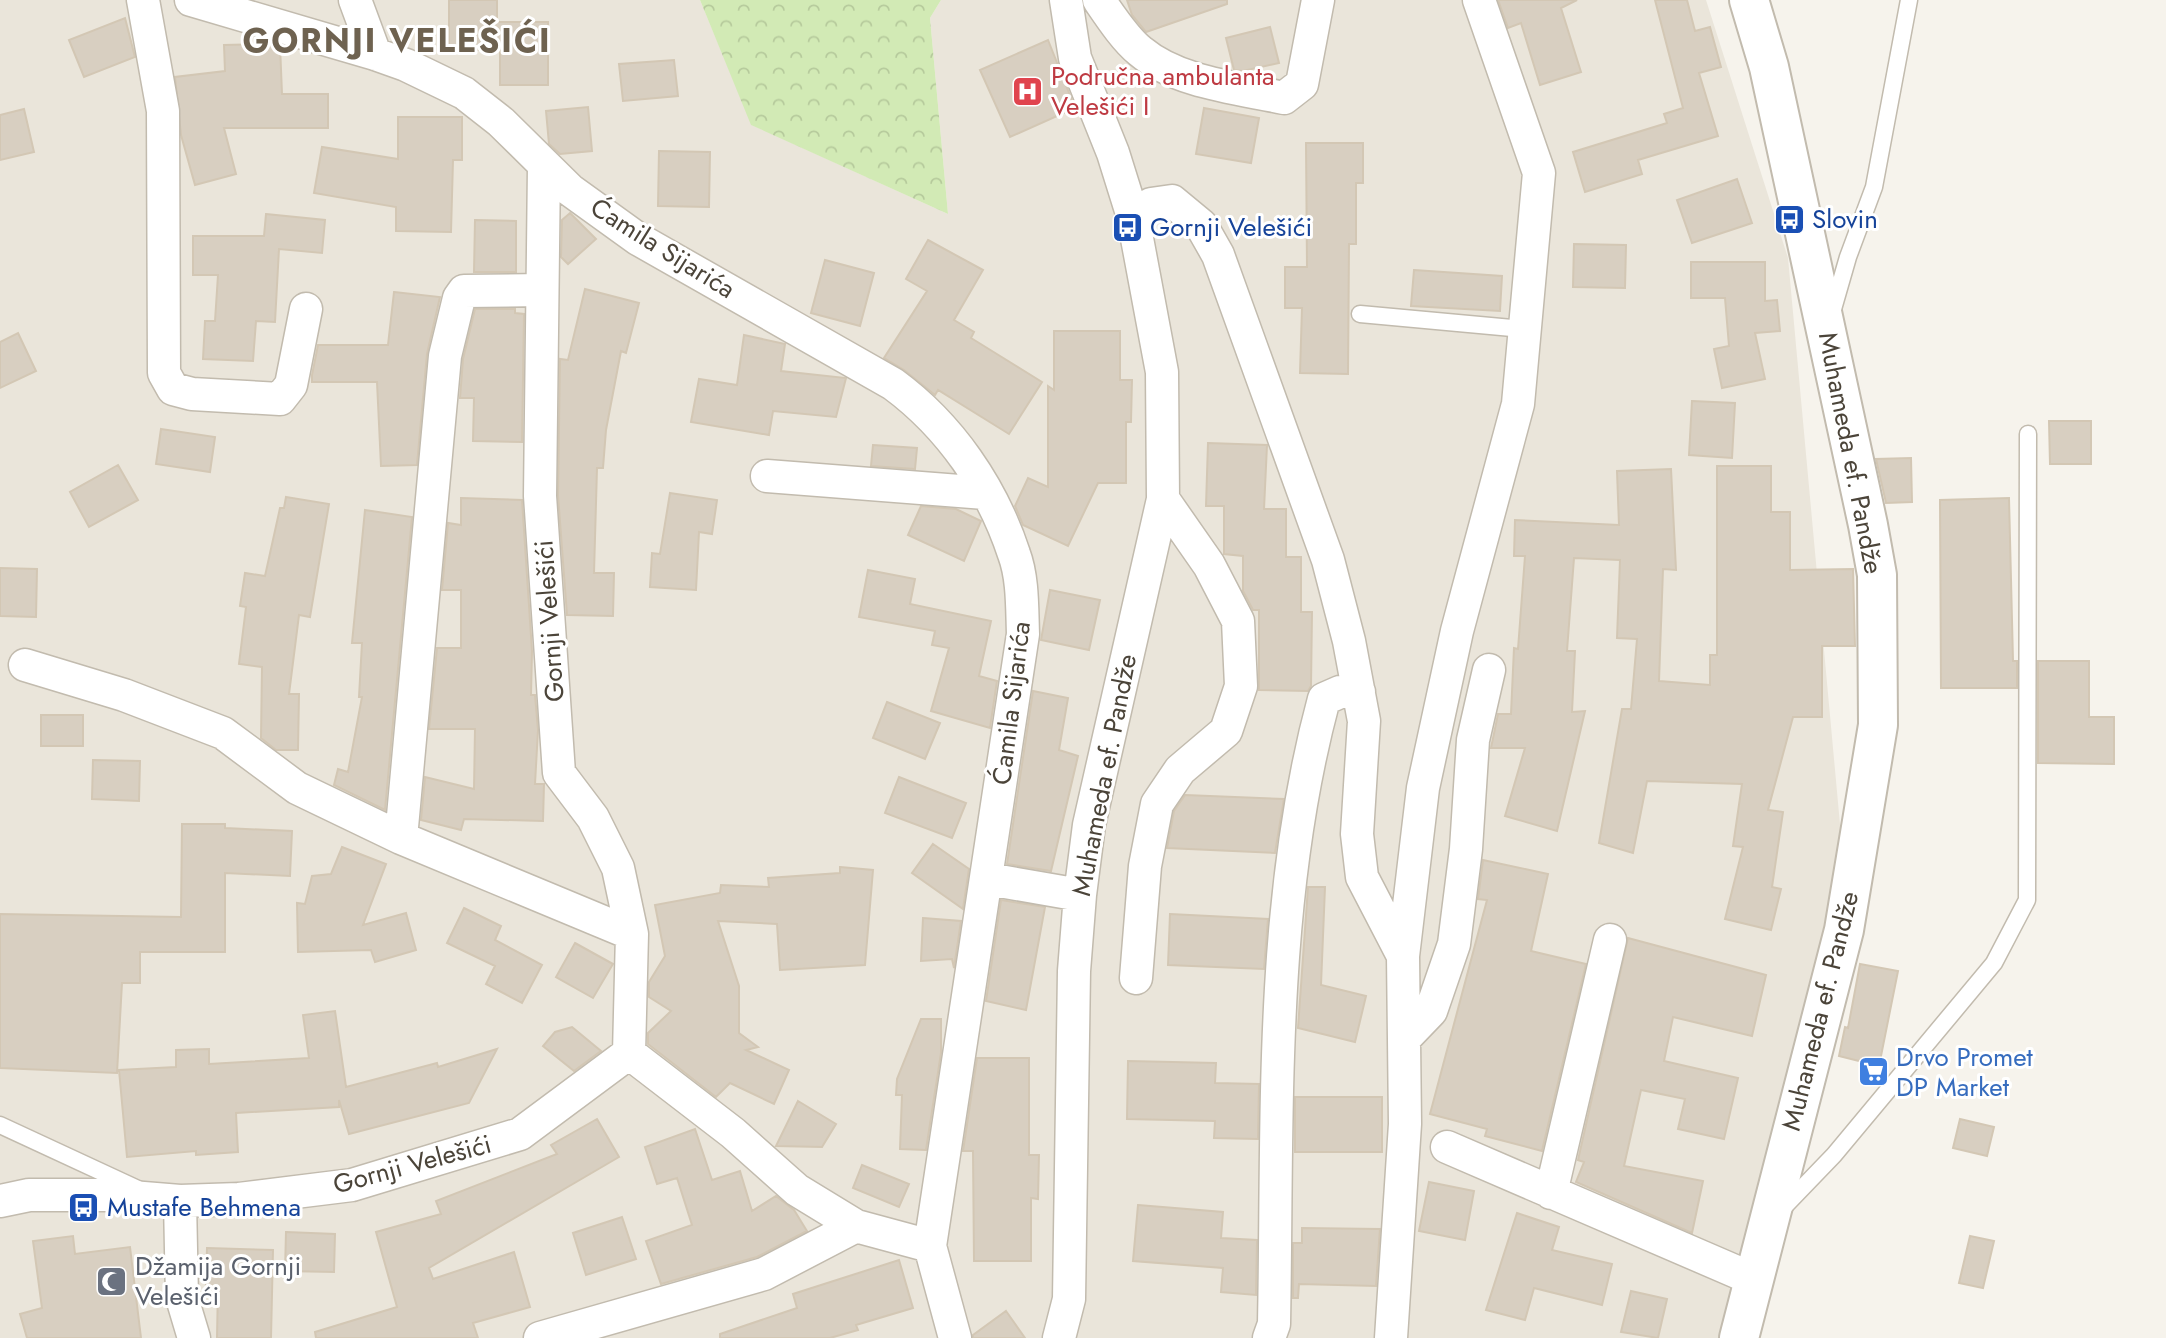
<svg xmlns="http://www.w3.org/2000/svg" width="2166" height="1338" font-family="Jost,sans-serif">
<defs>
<pattern id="forest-crowns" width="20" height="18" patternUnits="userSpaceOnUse" patternTransform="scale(1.75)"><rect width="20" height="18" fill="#d2eab5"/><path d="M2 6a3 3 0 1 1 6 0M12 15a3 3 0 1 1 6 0" fill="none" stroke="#b6ca9c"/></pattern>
</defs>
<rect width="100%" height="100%" fill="#f6f3ec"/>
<path fill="#eae5da" d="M 0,0 L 700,0 L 752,125 L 948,214 L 930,18 L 941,0 L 1706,0 L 1788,258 L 1842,846 L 1746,1338 L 0,1338 Z"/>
<path fill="url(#forest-crowns)" d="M 700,0 L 941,0 L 930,18 L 948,214 L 751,125 Z"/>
<path fill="#d8cfc1" stroke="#d3c7b4" stroke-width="2" d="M 449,0 L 497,0 L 497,22 L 548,22 L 548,85 L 500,85 L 500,50 L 449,50 Z
M 1127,0 L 1227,0 L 1227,4 L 1146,32 L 1132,15 Z
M 1498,0 L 1577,0 L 1561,8 L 1581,72 L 1540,85 L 1521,23 L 1508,28 Z
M 1655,0 L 1687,0 L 1695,31 L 1710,27 L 1721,67 L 1699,73 L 1718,136 L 1638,160 L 1642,174 L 1585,192 L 1573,152 L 1667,123 L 1664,114 L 1683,108 Z
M 125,18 L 135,57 L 84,77 L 69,40 Z
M 1270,27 L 1279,63 L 1243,71 L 1234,70 L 1226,38 Z
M 1048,40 L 1075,108 L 1010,137 L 980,70 Z
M 274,44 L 280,45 L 282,94 L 328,94 L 328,128 L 224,128 L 236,174 L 195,185 L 181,135 L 175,77 L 225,71 L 224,45 Z
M 674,60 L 678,96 L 623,101 L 619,64 Z
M 588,107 L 592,151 L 560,154 L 549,144 L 546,111 Z
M 1204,108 L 1259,118 L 1251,163 L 1196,154 Z
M 24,109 L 34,152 L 0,160 L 0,115 Z
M 398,117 L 462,117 L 462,160 L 453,160 L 451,232 L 396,231 L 396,207 L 314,193 L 322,147 L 398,159 Z
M 1306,143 L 1363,143 L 1363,183 L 1356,183 L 1356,244 L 1349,244 L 1348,374 L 1300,373 L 1302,308 L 1285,308 L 1285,267 L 1307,267 Z
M 659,151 L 710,152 L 709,207 L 658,206 Z
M 1737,179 L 1752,223 L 1692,243 L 1677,200 Z
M 570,213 L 596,239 L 568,264 L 561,257 L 562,220 Z
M 266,214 L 325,220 L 322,253 L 279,249 L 275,322 L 256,321 L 253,361 L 203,359 L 205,321 L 215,321 L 218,275 L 193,275 L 193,236 L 264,236 Z
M 475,220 L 516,221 L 516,272 L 474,272 Z
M 928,240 L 983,270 L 954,320 L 974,332 L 971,338 L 1042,382 L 1009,434 L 938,390 L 935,395 L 904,370 L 884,358 L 927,291 L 906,279 Z
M 1574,244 L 1626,245 L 1625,288 L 1573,287 Z
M 825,260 L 874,273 L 860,326 L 811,313 Z
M 1691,262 L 1765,262 L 1765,301 L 1777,300 L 1780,331 L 1755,333 L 1765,379 L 1722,388 L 1714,349 L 1729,346 L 1725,298 L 1691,298 Z
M 1414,270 L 1502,276 L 1500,311 L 1411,306 Z
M 585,289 L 639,303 L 626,353 L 621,351 L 606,430 L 603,468 L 597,468 L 594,573 L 614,573 L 613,616 L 567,615 L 558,495 L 560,359 L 568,360 Z
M 394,292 L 440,297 L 427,354 L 417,465 L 381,466 L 377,382 L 312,382 L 312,375 L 318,345 L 388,345 Z
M 475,309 L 515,309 L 515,313 L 524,314 L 522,442 L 473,441 L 474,398 L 460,398 L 463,359 Z
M 1054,331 L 1120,331 L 1120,380 L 1132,380 L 1131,422 L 1126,422 L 1126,483 L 1098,483 L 1068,546 L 1023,525 L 1015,506 L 1028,478 L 1048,487 L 1048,386 L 1054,390 Z
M 18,333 L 36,371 L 0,388 L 0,342 Z
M 744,335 L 785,344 L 781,371 L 846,378 L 836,417 L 773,411 L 769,435 L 691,422 L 699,379 L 737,385 Z
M 1692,401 L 1735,403 L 1732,458 L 1689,455 Z
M 2049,421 L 2091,421 L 2091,464 L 2050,464 Z
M 161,429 L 215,437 L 210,472 L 156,464 Z
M 1208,443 L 1267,445 L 1264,509 L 1286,509 L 1286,557 L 1301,557 L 1301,612 L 1312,612 L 1311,686 L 1308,691 L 1259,690 L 1259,610 L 1253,610 L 1243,591 L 1243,556 L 1224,554 L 1224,506 L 1206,506 Z
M 873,445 L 917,448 L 915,469 L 871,466 Z
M 1911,458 L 1912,502 L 1886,503 L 1876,459 Z
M 118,465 L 138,500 L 89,527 L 70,492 Z
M 1717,466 L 1771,466 L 1771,512 L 1790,512 L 1790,570 L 1853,569 L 1855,646 L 1822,646 L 1822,717 L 1793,717 L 1768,810 L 1783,812 L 1772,887 L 1781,889 L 1771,930 L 1725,919 L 1743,847 L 1733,846 L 1742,784 L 1647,781 L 1633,853 L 1599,843 L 1622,709 L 1631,709 L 1637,639 L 1617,638 L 1620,560 L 1574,558 L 1567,651 L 1575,651 L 1572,712 L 1585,711 L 1557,831 L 1505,816 L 1525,748 L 1491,748 L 1498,714 L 1511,714 L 1514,648 L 1518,649 L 1525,556 L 1514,556 L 1515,520 L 1619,525 L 1617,471 L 1671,469 L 1676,570 L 1663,569 L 1659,681 L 1710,685 L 1710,655 L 1717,655 Z
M 670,493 L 717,500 L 712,534 L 699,532 L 696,590 L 650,587 L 652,553 L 660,554 Z
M 286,497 L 329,504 L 310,617 L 299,615 L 289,694 L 299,694 L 298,750 L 276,750 L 261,738 L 262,667 L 239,664 L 246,607 L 240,606 L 245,573 L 265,576 L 280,508 L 284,508 Z
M 461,498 L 522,500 L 532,651 L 531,695 L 535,695 L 538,730 L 535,784 L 544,784 L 543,821 L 464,819 L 461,830 L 421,820 L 425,777 L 474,789 L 475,729 L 429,729 L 437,648 L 461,648 L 461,590 L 442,590 L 448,523 L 461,525 Z
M 2009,498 L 2013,661 L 2017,661 L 2017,688 L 1941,688 L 1940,500 Z
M 921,506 L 956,509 L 981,521 L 964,561 L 908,535 Z
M 365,510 L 412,517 L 385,810 L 334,785 L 338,769 L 348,772 L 362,697 L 359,697 L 362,643 L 352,643 Z
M 0,568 L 37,569 L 36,617 L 0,616 Z
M 868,570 L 915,579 L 910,604 L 991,621 L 979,676 L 997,681 L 990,728 L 931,711 L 949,648 L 932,645 L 935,631 L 859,617 Z
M 1050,590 L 1100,600 L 1089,650 L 1041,640 Z
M 2038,661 L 2089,661 L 2089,717 L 2114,717 L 2114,764 L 2038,763 Z
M 1033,691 L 1068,698 L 1059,750 L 1078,756 L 1051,871 L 1007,864 Z
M 887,702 L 940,723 L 925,759 L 873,738 Z
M 41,715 L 83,715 L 83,746 L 41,746 Z
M 93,760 L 140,761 L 139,801 L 92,799 Z
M 899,777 L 966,803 L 952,838 L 885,813 Z
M 1185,795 L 1284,799 L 1275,853 L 1167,848 L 1174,811 Z
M 182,824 L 225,824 L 225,828 L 292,831 L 290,876 L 225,873 L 225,952 L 140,952 L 140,983 L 122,983 L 117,1073 L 0,1068 L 0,914 L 181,917 Z
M 933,844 L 969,869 L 963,909 L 912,873 Z
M 342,847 L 386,864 L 363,925 L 406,913 L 416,950 L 375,962 L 371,950 L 298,952 L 297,903 L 305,904 L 312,876 L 331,874 Z
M 1483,860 L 1548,874 L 1531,951 L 1586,964 L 1542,1151 L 1485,1136 L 1487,1129 L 1430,1114 L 1487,900 L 1478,899 Z
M 840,867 L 873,870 L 865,965 L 780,970 L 777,924 L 718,921 L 739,986 L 739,1033 L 758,1047 L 746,1050 L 789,1070 L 774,1104 L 730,1083 L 716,1097 L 648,1044 L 648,1033 L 671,1011 L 649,997 L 649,982 L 665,956 L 655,905 L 720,893 L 721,885 L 769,887 L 768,878 L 840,873 Z
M 1308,887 L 1325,887 L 1321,985 L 1366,996 L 1355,1042 L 1298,1028 Z
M 1001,900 L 1045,907 L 1026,1010 L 986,1001 Z
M 464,908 L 501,926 L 495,940 L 542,965 L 522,1003 L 486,984 L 495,966 L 447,943 Z
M 1170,914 L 1268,919 L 1264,969 L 1168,965 Z
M 923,918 L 961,921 L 954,968 L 952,959 L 921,961 Z
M 1628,938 L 1766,975 L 1752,1036 L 1673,1017 L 1664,1061 L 1738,1078 L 1724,1139 L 1678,1129 L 1685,1099 L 1641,1090 L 1624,1166 L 1703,1181 L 1692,1233 L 1576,1182 L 1584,1162 L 1578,1160 Z
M 575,943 L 613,964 L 593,998 L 556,977 Z
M 1860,964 L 1898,971 L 1879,1066 L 1839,1056 L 1845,1027 L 1848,1028 Z
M 335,1011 L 346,1087 L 437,1063 L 438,1067 L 497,1049 L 469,1103 L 349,1134 L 339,1100 L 339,1107 L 236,1113 L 238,1152 L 196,1155 L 196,1151 L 127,1157 L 119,1070 L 176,1067 L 176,1050 L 209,1049 L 209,1064 L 309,1058 L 303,1015 Z
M 921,1019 L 941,1019 L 941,1053 L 926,1150 L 900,1149 L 902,1095 L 896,1095 L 897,1079 Z
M 572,1027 L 601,1051 L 574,1071 L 543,1046 L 555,1032 Z
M 977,1058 L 1029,1058 L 1029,1155 L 1039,1155 L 1038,1199 L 1031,1198 L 1031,1261 L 974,1261 L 973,1151 L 963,1151 Z
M 1128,1061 L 1216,1063 L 1215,1083 L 1259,1084 L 1258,1139 L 1214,1138 L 1215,1121 L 1127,1119 Z
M 1295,1097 L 1382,1097 L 1382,1152 L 1295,1152 Z
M 798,1101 L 836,1124 L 822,1147 L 776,1146 Z
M 597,1119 L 619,1157 L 429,1268 L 433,1279 L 514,1252 L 530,1307 L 473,1323 L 478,1338 L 316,1338 L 315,1332 L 397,1307 L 376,1232 L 441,1214 L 436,1201 L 557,1154 L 551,1145 Z
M 1960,1119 L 1994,1127 L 1987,1156 L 1953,1148 Z
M 695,1129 L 712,1180 L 740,1171 L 752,1211 L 776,1196 L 794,1210 L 807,1231 L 757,1257 L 661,1284 L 646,1241 L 692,1225 L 677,1178 L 657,1184 L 645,1147 Z
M 862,1165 L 909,1184 L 899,1207 L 853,1188 Z
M 1429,1182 L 1474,1191 L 1465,1240 L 1419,1231 Z
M 1138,1205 L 1223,1212 L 1221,1238 L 1257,1240 L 1256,1295 L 1221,1292 L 1223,1268 L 1133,1261 Z
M 1517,1213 L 1559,1227 L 1552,1250 L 1612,1264 L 1602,1305 L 1534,1288 L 1525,1320 L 1486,1310 Z
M 622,1217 L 636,1259 L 586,1275 L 573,1233 Z
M 1302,1228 L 1380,1229 L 1376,1286 L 1299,1284 L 1298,1298 L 1293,1298 L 1293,1243 L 1302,1243 Z
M 286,1232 L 335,1234 L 334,1272 L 285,1271 Z
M 73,1236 L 75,1254 L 130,1247 L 141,1338 L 27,1338 L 20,1314 L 42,1308 L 33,1241 Z
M 1970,1236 L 1994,1241 L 1983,1288 L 1959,1283 Z
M 207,1248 L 273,1250 L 271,1338 L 217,1338 L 218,1286 L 206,1285 Z
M 899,1260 L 913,1308 L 856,1325 L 858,1330 L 830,1338 L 720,1338 L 720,1334 L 797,1308 L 793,1294 Z
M 1631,1291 L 1667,1299 L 1658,1338 L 1621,1332 Z
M 1006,1311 L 1025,1338 L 973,1338 L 973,1335 Z"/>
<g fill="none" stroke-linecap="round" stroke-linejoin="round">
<defs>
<path id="service" d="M 1360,314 L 1523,329
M 1831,316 L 1848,257 L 1874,187 L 1909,0
M 0,1125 L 138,1189
M 1781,1210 L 1834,1155 L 1994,963 L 2027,900 L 2028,434"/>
<path id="minor" d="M 143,0 L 163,111 L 164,373 L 173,389 L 192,394 L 280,399 L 291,385 L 306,309
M 191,0 L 375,54 L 406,65 L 464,93 L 501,122 L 570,190 L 638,239 L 893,384 C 950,426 992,487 1014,554 C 1023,578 1022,608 1023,634 L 930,1246 L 955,1338
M 355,0 L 375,54
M 1099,0 C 1110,16 1125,39 1140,51 C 1178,83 1238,88 1284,98 L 1302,84 L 1318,0
M 544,166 L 540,496 L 559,773 L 593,818 L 618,868 L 632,934 L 629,1053
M 1133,217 L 1151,204 L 1172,201 L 1201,225 L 1218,255 L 1328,560 L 1349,641 L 1364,721 L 1357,834 L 1362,877 L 1403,956 L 1405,1124 L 1391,1338
M 767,476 L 985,493
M 25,665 L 124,695 L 223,733 L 297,788 L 401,838 L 632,934
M 401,838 L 445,356 L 459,298 L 464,291 L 542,290
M 988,879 L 1080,895
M 1403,956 L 1423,788 L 1457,631 L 1518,404 L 1539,173 L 1479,0
M 1136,978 L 1145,866 L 1157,804 L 1180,770 L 1226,731 L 1241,686 L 1238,621 L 1209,565 L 1163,499
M 1405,1038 L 1431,1011 L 1454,944 L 1466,849 L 1473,740 L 1489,670
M 629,1053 L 733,1133 L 797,1190 L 856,1226 L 930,1246
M 1447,1147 L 1753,1279
M 1551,1193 L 1610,940
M 0,1201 L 29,1195 L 107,1195 L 180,1201 L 239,1199 L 352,1185 L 520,1134 L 629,1053
M 180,1201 L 182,1298 L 194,1338
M 540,1338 L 764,1274 L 856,1226
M 1059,1338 L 1069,1299 L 1074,971 L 1080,895 L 1089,825 L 1163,499 L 1162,372 L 1133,217 L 1113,153 L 1075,58 L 1066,0
M 1269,1338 L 1274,1324 C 1278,1115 1269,902 1324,699 L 1340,692 L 1359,692"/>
<path id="tertiary" d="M 1739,1338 L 1844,930 L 1878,725 L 1877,575 L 1868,525 L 1769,67 L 1749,0"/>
</defs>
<use href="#service" stroke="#c2bbae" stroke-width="19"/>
<use href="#minor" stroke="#c2bbae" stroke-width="35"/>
<use href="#tertiary" stroke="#c2bbae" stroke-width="42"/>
<use href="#service" stroke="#fff" stroke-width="16"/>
<use href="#minor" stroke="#fff" stroke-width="32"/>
<use href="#tertiary" stroke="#fff" stroke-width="38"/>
</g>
<defs>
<symbol id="hospital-square" viewBox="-11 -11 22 22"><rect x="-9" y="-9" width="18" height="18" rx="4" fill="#e0444e" stroke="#fff"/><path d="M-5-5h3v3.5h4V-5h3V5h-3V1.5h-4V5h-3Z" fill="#fff"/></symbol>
<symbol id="bus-square" viewBox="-11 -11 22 22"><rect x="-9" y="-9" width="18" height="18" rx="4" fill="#1a4fb4" stroke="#fff"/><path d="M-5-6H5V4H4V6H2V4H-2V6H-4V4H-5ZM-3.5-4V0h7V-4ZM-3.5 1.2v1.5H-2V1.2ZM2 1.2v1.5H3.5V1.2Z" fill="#fff"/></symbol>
<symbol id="supermarket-square" viewBox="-11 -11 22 22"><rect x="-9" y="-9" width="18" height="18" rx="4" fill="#3f7fe0" stroke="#fff"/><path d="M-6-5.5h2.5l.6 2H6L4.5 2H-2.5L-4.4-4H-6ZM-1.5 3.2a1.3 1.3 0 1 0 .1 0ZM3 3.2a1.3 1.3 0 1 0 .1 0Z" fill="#fff"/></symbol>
<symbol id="mosque-square" viewBox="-11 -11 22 22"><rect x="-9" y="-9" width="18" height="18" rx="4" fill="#6b7280" stroke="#fff"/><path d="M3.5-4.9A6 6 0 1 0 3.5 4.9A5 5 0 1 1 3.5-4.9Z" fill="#fff"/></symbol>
</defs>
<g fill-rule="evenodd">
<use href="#hospital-square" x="1010" y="74" width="35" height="35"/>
<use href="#bus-square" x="1772" y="202" width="35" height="35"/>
<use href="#bus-square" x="1110" y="210" width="35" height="35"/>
<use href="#supermarket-square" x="1856" y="1054" width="35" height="35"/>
<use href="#bus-square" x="66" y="1190" width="35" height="35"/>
<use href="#mosque-square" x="94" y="1264" width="35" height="35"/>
</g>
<g text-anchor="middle" stroke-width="6" stroke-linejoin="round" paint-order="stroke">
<g font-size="26" fill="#be3a42" stroke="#fff" text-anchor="start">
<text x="1051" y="85">Područna ambulanta<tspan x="1051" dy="30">Velešići I</tspan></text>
</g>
<g font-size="26" fill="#164399" stroke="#fff" text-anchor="start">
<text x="1812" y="228">Slovin</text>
<text x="1150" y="236">Gornji Velešići</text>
<text x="107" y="1216">Mustafe Behmena</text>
</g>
<g font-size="26" fill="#4b4439" stroke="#fff">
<text transform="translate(663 248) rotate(32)" y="9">Ćamila Sijarića</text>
<text transform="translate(1851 453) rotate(79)" y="9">Muhameda ef. Pandže</text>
<text transform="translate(549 621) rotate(-94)" y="9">Gornji Velešići</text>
<text transform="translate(1011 703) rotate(-83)" y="9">Ćamila Sijarića</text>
<text transform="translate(1104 775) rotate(-79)" y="9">Muhameda ef. Pandže</text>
<text transform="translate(1820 1011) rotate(-76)" y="9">Muhameda ef. Pandže</text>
<text transform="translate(412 1164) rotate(-15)" y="9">Gornji Velešići</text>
</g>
<g font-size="26" fill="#366cbe" stroke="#fff" text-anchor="start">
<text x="1896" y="1066">Drvo Promet<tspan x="1896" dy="30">DP Market</tspan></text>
</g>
<g font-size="26" fill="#5b616d" stroke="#fff" text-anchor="start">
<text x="135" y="1275">Džamija Gornji<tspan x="135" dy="30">Velešići</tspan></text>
</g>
<g font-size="33" font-weight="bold" letter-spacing="2" fill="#6e6250" stroke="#fff">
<text x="397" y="52">GORNJI VELEŠIĆI</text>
</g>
</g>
</svg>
